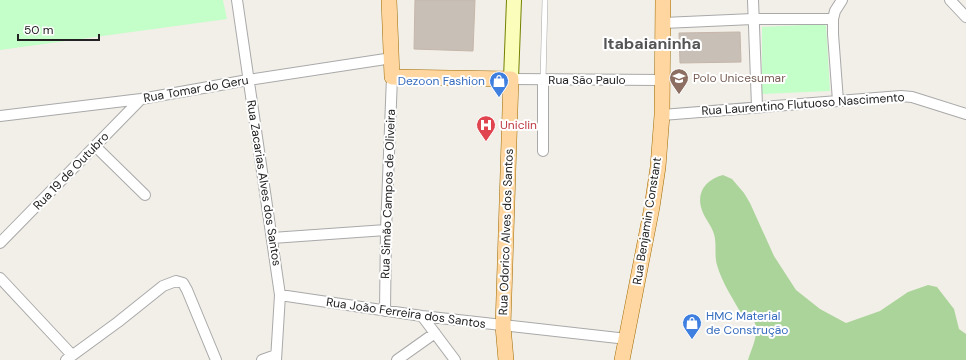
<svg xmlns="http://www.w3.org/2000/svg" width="966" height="360" font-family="'DM Sans',sans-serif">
<rect width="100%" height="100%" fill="#f2efe8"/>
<path fill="#abd49a" d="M 723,175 L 732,179 L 744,193 L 750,203 L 774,256 L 796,290 L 820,309 L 846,323 L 880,311 L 908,292 L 928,285 L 937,287 L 954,309 L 959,329 L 966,334 L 966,360 L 748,360 C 753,344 760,334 753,318 L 743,317 C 734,300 722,283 717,265 C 714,255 717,244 714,234 C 712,227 707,221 704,215 C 694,195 704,180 723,175 Z"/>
<path fill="#c4fec9" d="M 0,0 L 223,0 L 227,19 L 0,50 Z
M 826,24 L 830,91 L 762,94 L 762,27 Z"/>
<path fill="#c8bfb7" stroke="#c6b6a9" d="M 415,0 L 475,0 L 473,51 L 414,49 Z
M 740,32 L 741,62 L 680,63 L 679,33 Z"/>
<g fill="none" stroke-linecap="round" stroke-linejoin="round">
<defs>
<path id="lane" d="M 543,80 L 545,0"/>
<path id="street" d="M 237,0 L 280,295 L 276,360
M 753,0 L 757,106
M 950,0 L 966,17
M 663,23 L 753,19 L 833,19
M 511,79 L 662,80
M 838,101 L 833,34 L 833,19 L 835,11 L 842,0
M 662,115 L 901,96 L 912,97 L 966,114
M 0,116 L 141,99 L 248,80 L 392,58
M 95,146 L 145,195
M 543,151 L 543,80
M 272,238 L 386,230
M 0,243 L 141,99
M 0,278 L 72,355
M 280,295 L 422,316 L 627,339
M 385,311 L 386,230 L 392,77
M 422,316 L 455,360
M 66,360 L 118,322 L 163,286 L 176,281 L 183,283 L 187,290 L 216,360
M 262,360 L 276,355
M 397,360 L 435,333"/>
<path id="secondary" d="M 511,79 L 514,0"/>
<path id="primary" d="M 389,0 L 392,77 L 511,79 L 503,326 L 506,360
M 622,360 L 652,207 L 658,167 L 662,115 L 663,0"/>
</defs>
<use href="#lane" stroke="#a9a9a9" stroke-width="6"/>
<use href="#street" stroke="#a9a9a9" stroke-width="12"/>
<use href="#secondary" stroke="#738100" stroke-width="16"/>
<use href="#primary" stroke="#9f6b00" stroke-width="16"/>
<use href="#lane" stroke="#fff" stroke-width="5"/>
<use href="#street" stroke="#fff" stroke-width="10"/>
<use href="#secondary" stroke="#fbfeba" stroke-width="14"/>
<use href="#primary" stroke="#ffd6a0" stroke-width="15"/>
</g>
<defs>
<symbol id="university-pin" viewBox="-11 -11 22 30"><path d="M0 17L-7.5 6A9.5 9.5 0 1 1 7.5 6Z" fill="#8d6e63" stroke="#fff"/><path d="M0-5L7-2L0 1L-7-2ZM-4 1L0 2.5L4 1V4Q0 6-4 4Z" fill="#fff"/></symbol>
<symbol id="shop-pin" viewBox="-11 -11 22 30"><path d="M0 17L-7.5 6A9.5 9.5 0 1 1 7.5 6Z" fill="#3f7fe0" stroke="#fff"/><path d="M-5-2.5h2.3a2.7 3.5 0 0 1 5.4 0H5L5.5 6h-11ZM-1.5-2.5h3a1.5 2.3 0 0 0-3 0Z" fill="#fff"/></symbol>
<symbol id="hospital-pin" viewBox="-11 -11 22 30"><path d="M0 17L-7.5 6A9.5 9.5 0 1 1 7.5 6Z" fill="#e0444e" stroke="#fff"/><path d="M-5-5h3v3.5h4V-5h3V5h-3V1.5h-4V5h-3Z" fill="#fff"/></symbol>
</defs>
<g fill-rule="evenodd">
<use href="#university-pin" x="668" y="67" width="22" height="30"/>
<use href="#shop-pin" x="488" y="70" width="22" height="30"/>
<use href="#hospital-pin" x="475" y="114" width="22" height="30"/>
<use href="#shop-pin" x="681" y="312" width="22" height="30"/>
</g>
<g text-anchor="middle" stroke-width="4" stroke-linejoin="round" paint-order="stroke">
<g font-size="12" fill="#785e54" stroke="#fff" text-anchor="start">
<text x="693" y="82">Polo Unicesumar</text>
</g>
<g font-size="12" fill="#222" stroke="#fff">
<text x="587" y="84">Rua São Paulo</text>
<text transform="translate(196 89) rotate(-10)" y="4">Rua Tomar do Geru</text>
<text transform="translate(803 104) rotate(-4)" y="4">Rua Laurentino Flutuoso Nascimento</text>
<text transform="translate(71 171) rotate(-46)" y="4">Rua 19 de Outubro</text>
<text transform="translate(264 183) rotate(81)" y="4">Rua Zacarias Alves dos Santos</text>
<text transform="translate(388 194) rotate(-88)" y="4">Rua Simão Campos de Oliveira</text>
<text transform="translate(647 221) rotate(-81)" y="4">Rua Benjamin Constant</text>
<text transform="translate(506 232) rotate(-88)" y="4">Rua Odorico Alves dos Santos</text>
<text transform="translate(406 313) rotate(8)" y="4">Rua João Ferreira dos Santos</text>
</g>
<g font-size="12" fill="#366cbe" stroke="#fff" text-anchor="end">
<text x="485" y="85">Dezoon Fashion</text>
<text x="706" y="320" text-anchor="start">HMC Material<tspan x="706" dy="14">de Construção</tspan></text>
</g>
<g font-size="12" fill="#be3a42" stroke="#fff" text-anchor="start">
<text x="500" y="129">Uniclin</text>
</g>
<g font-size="16" font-weight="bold" fill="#555" stroke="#fff">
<text x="652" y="49">Itabaianinha</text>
</g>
</g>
<path d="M18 34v6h81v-6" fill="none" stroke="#222222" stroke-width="2"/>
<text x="24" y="34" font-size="12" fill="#222222" stroke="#ffffff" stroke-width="3" paint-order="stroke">50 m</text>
</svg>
